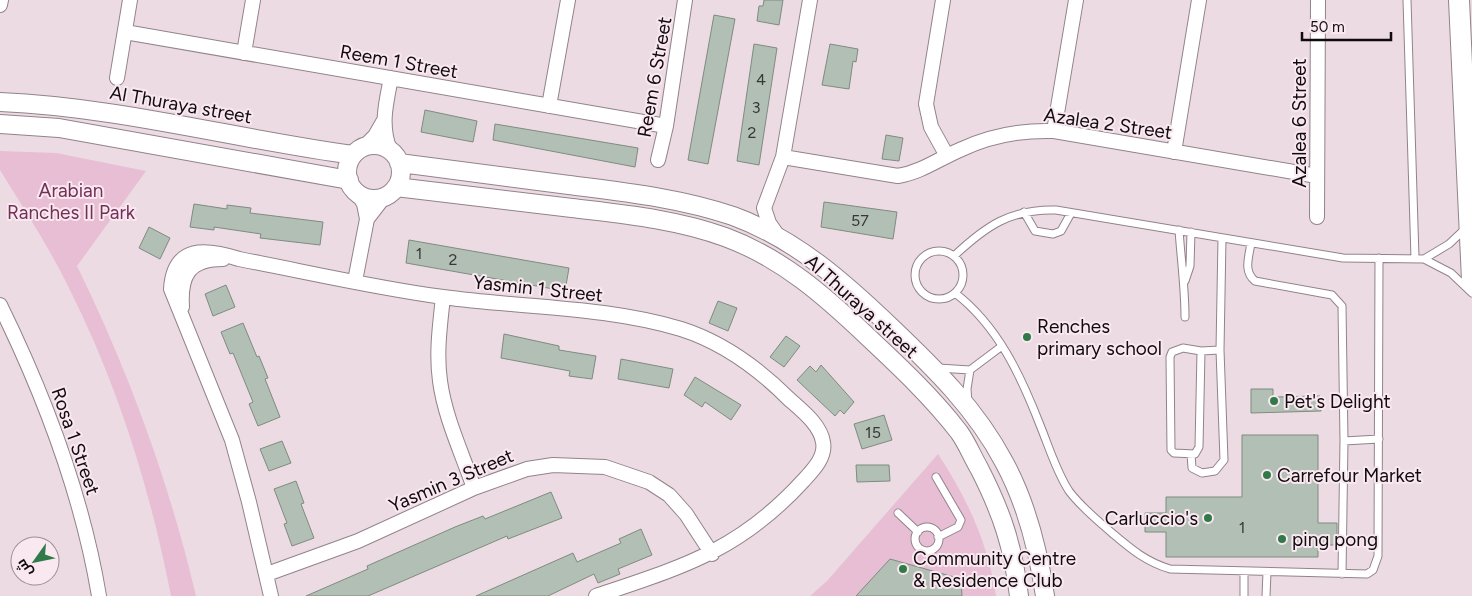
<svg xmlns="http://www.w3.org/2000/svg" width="1472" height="596" font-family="Figtree,Cairo,sans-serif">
<rect width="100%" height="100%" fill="#ecdbe3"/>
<path fill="#e7bed3" d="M 0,151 L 56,153 L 146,171 L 77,266 C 129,372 169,482 196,596 L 171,596 C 150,488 118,386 69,288 C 49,247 24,209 0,170 Z
M 938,454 C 967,498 988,543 996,596 L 810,596 L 827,581 Z"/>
<path fill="#b2bfb5" stroke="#7f8b81" d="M 764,0 L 783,0 L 779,25 L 757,21 L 759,6 L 763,6 Z
M 714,15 L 735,19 L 708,164 L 688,160 Z
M 754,44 L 777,48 L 759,165 L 737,161 Z
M 830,44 L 858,49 L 856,62 L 853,61 L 849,89 L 822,85 Z
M 425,110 L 477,121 L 473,142 L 421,132 Z
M 495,124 L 638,148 L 635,167 L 493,140 Z
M 886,135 L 903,138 L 899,161 L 882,159 Z
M 824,202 L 897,212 L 893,239 L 821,227 Z
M 194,204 L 227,209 L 227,205 L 251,208 L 250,213 L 323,222 L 320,245 L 260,238 L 261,234 L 214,227 L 214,230 L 190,227 Z
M 149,227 L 170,238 L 160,259 L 139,248 Z
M 409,240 L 569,268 L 565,291 L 406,263 Z
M 226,285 L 235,307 L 213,316 L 205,294 Z
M 718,301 L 737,308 L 728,331 L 709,323 Z
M 243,323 L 257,357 L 259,356 L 268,378 L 265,379 L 280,417 L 258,426 L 249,404 L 253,402 L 233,353 L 230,354 L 221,332 Z
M 504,334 L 559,346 L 559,350 L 596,356 L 592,379 L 569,376 L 570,371 L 501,358 Z
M 786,336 L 800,346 L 784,367 L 770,357 Z
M 621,359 L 673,369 L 669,388 L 618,379 Z
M 821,365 L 854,402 L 844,414 L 840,410 L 835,416 L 797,380 L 810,366 L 816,372 Z
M 695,377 L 741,405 L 731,420 L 705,402 L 702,407 L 684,395 Z
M 1251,389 L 1273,389 L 1273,397 L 1320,396 L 1321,411 L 1251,413 Z
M 884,415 L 892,440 L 862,449 L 854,424 Z
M 1242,435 L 1318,435 L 1318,523 L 1337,523 L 1337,545 L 1318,545 L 1318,557 L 1166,557 L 1166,532 L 1145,532 L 1145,513 L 1166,513 L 1166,497 L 1242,497 Z
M 282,441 L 291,463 L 269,471 L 260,449 Z
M 856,465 L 889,465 L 890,481 L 857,482 Z
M 296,481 L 304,503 L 301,504 L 314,538 L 292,546 L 284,524 L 287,523 L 274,489 Z
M 551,492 L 562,518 L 508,539 L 507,536 L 368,596 L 306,596 L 368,569 L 367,566 L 455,527 L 483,516 L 485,519 Z
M 641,529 L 652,555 L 618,569 L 620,574 L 598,583 L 594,574 L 548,596 L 476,596 L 573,553 L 577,562 L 621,543 L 619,539 Z
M 890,559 L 961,579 L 962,596 L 856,596 Z"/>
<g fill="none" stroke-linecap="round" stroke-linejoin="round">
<defs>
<path id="service" d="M 1407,0 L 1415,258
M 1024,212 L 1035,231 L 1053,234 L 1061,231 L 1071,213
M 1179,230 C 1181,259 1185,288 1185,317
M 1251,243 C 1249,257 1243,271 1255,281 L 1332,295 L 1342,306 L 1344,441 L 1342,574
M915 275a24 24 0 1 1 48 0a24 24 0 1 1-48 0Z
M 954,256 C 986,226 1010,209 1056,210 L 1343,258 L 1424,259 L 1451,273 L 1472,293
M 1424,259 L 1449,244 L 1466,228
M 1185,281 L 1190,266 L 1191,232
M 955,293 C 998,326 1021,376 1040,425 C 1049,447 1056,471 1069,491 C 1081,507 1097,520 1112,533 C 1131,549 1146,562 1170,569 L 1367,574 L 1373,570 L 1378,556 L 1379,258
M 1183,348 L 1201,351 L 1199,447 L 1195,454 L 1174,453 L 1171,450 L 1170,357 L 1172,352 Z
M 1201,351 L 1220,350
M 938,368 L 970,370
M 968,402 L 967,389 L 970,370 L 1002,346
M 1344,441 L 1379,439
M 1191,454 L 1192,468 L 1202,473 L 1215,471 L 1224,460 L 1220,350 L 1222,238
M 936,477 L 961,520 L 958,527 L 938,537
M 898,513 L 918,532
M915 539a12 12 0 1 1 24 0a12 12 0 1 1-24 0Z
M 1244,571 L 1244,596
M 1266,596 L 1267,572"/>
<path id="minor" d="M 943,0 L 926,104 L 931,127 L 947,156
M 0,5 L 1,0
M 125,32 L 666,126
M 244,53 L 253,0
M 117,78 L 130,0
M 549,106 L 568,0
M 1054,131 L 1076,0
M 364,147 L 375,136 L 383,122
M 390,150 C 380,126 386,103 391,78
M 1174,152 L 1199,0
M 783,157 L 898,176 C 922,172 940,158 962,149 C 992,135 1022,130 1054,131 L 1317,176
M 658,160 L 666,126 L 685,0
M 357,192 L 364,204 L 367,219
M 1317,217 L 1318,0
M 778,236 L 769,223 L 764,208 L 783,157 L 810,0
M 355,281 L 367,219 L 384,197
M 443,297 C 440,325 436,353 440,381 C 445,418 462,453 474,488
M 0,305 C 45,397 82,494 99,596
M 182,307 C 180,275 189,259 223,259
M 267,574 L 358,541 L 474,488 L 527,469 L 553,465 L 605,467 L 649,482 L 669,495 L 686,514 L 712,554
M 271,596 L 249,502 L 232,440 L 171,289 C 174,244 207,249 239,259 C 307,272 375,288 443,297 C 523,308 604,306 681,329 C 722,342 759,369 789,399 C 801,410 820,424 823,442 C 826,457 813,470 803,481 C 739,551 682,567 596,596"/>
<path id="tertiary" d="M 0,102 C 119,107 235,139 353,155
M 0,124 L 59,128 L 349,180
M347 172a27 27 0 1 1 54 0a27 27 0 1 1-54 0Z
M 399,163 C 456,170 513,178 569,185 C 624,192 680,198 733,216 C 796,239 845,283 892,328 C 935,369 976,409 1004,462 C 1027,504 1038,549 1045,596
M 396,187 C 455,194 513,201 572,208 C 622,214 676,219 725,237 C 782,258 825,296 868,337 C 900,367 932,397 959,432 C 967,443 972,456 979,468 C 1002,513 1013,546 1019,596"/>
<path id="secondary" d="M 1459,0 L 1472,280"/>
</defs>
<use href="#service" stroke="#92838b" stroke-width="9"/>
<use href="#minor" stroke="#92838b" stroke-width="16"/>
<use href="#tertiary" stroke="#92838b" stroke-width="20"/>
<use href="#secondary" stroke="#92838b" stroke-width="22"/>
<use href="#service" stroke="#fff" stroke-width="7"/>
<use href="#minor" stroke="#fff" stroke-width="14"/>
<use href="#tertiary" stroke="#fff" stroke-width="18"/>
<use href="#secondary" stroke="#fff" stroke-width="20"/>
</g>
<g fill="#2f7a48" stroke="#f9e8f0" stroke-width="2">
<circle cx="1027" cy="337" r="5"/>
<circle cx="1274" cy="401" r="5"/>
<circle cx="1267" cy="475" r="5"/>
<circle cx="1208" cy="518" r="5"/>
<circle cx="1282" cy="539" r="5"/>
<circle cx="903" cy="569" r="5"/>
</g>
<g text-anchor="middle" stroke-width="4" stroke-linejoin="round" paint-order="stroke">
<g font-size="16" fill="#393838">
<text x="761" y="85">4</text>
<text x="756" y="113">3</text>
<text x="752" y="138">2</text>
<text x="860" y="226">57</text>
<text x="419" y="259">1</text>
<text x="453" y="265">2</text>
<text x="873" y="438">15</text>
<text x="1242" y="533">1</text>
</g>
<g font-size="19" fill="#110b0e" stroke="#f9e8f0">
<text transform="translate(399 61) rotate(10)" y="7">Reem 1 Street</text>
<text transform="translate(654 77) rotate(-80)" y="7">Reem 6 Street</text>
<text transform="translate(181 104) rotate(10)" y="7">Al Thuraya street</text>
<text transform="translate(1108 123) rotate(8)" y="7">Azalea 2 Street</text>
<text transform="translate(1299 123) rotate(-90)" y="7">Azalea 6 Street</text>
<text transform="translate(538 288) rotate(6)" y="7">Yasmin 1 Street</text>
<text transform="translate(862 306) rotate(42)" y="7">Al Thuraya street</text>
<text transform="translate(76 441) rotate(71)" y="7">Rosa 1 Street</text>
<text transform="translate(451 480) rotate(-23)" y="7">Yasmin 3 Street</text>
</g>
<g font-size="19" fill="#723057" stroke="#f9e8f0">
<text x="71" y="197">Arabian<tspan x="71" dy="22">Ranches II Park</tspan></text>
</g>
<g font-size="19" fill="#110b0e" stroke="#f9e8f0" text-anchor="start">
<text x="1037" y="333">Renches<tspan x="1037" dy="22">primary school</tspan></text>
<text x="1284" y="408">Pet's Delight</text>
<text x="1277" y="482">Carrefour Market</text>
<text x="1198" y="525" text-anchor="end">Carluccio's</text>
<text x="1292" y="546">ping pong</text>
<text x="913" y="565">Community Centre<tspan x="913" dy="22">&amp; Residence Club</tspan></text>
</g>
</g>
<g transform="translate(35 561) rotate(237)"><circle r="24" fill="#f9e8f0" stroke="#9c9096"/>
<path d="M0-4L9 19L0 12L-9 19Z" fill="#2f7a48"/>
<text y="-8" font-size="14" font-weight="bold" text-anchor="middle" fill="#110b0e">ش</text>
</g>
<path d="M1302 32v8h89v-8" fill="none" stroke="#110b0e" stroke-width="2.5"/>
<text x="1310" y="32" font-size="15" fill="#110b0e" stroke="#f9e8f0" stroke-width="4" paint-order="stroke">50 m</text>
</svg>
